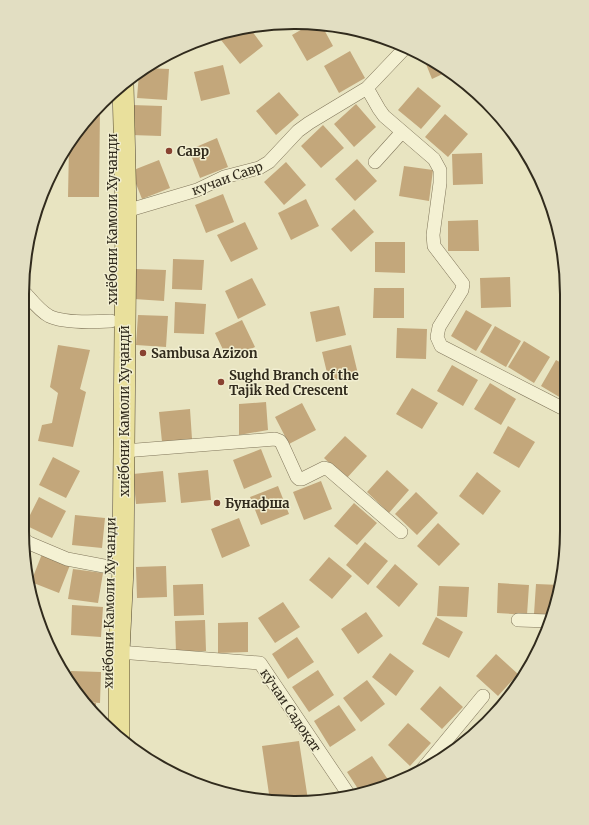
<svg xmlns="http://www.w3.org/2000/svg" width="589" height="825" font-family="Merriweather,serif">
<rect width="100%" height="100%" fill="#e8e4c1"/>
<path fill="#c3a77b" d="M 313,23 L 321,24 L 333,46 L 307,61 L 292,35 Z
M 249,27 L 263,46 L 240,64 L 221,40 L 234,30 Z
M 350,51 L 365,78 L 339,93 L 324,66 Z
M 422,54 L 449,71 L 432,79 Z
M 223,65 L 230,94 L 201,101 L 194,72 Z
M 145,68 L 169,69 L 167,100 L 137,98 L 139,73 Z
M 418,87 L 441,106 L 421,129 L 398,110 Z
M 279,92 L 299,115 L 276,135 L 256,111 Z
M 356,104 L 376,127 L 354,147 L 334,124 Z
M 132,105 L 162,106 L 161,136 L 131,135 Z
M 100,107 L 99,197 L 68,197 L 69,146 Z
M 445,114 L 468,134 L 448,157 L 425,137 Z
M 323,125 L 344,148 L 321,168 L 301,146 Z
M 217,138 L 228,167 L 200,178 L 189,150 Z
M 482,153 L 483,184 L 453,185 L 452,154 Z
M 357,159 L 377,181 L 355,201 L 335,179 Z
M 159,160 L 170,188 L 142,199 L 131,171 Z
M 286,162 L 306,185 L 284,205 L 264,182 Z
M 404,166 L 433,170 L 429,201 L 399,196 Z
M 223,194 L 234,222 L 206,233 L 195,205 Z
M 306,199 L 319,226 L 291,240 L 278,213 Z
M 354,209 L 374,232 L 351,252 L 331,229 Z
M 478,220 L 479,251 L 448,251 L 448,221 Z
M 245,222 L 258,249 L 231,262 L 217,235 Z
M 375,242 L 405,242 L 405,273 L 375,272 Z
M 173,259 L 204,260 L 202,290 L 172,289 Z
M 136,269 L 166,270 L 164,301 L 134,299 Z
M 510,277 L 511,307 L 481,308 L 480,278 Z
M 252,278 L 266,305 L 238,319 L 225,291 Z
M 374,288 L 404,288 L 404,318 L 373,318 Z
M 175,302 L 206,304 L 204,334 L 174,333 Z
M 339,306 L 346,335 L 316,342 L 310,312 Z
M 466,310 L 492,325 L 476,351 L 451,336 Z
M 138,315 L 168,316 L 166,347 L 136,345 Z
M 242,320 L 255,347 L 228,360 L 215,333 Z
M 495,326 L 521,341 L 506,367 L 480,352 Z
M 397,328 L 427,329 L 426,359 L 396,358 Z
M 524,341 L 550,357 L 534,383 L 508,367 Z
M 58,345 L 90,350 L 80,389 L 86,392 L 73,447 L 38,441 L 42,425 L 52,423 L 58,393 L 50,387 Z
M 351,345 L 358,374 L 329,381 L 322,352 Z
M 556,360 L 565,365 L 566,401 L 541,386 Z
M 452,365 L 478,380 L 463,406 L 437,391 Z
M 490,383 L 516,399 L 501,425 L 474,409 Z
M 412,388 L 438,403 L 422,429 L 396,414 Z
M 266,402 L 268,430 L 239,435 L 239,404 Z
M 302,403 L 316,430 L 289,444 L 275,417 Z
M 190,409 L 192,439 L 162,442 L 159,412 Z
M 508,426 L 535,442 L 519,468 L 493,453 Z
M 345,436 L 367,456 L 346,479 L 324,458 Z
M 566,445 L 566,456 L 561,453 Z
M 261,449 L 272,477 L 244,489 L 233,460 Z
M 53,457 L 80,471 L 66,498 L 39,485 Z
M 208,470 L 211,500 L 181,503 L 178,473 Z
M 387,470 L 409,490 L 389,513 L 367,492 Z
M 163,471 L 166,502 L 136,504 L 133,474 Z
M 477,472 L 501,491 L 483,515 L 459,496 Z
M 321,481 L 332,509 L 304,520 L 293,492 Z
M 278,486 L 289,514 L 261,525 L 250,497 Z
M 416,492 L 438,513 L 417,535 L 395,514 Z
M 39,497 L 66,511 L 52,538 L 25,525 Z
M 354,503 L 377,523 L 357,545 L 334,526 Z
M 75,515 L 105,518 L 102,548 L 72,545 Z
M 239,518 L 250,546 L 222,558 L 211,529 Z
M 438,523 L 460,544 L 439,566 L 417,546 Z
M 365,542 L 388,561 L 368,585 L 346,565 Z
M 24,543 L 32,548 L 26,558 L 25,552 Z
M 42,554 L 70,565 L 59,593 L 31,582 Z
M 329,557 L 352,576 L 332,599 L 309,580 Z
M 395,564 L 418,584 L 399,607 L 376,587 Z
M 166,566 L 167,597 L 137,598 L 136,567 Z
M 73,569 L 103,573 L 98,603 L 68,599 Z
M 498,583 L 529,585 L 527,615 L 497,613 Z
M 203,584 L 204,615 L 174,616 L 173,585 Z
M 536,584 L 560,585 L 558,601 L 552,615 L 534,614 Z
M 439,586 L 469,587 L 467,617 L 437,616 Z
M 283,602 L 300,627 L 275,643 L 258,618 Z
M 72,605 L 103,607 L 101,637 L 71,635 Z
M 366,612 L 383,636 L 358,654 L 341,629 Z
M 436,617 L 463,632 L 449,658 L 422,644 Z
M 205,620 L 206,651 L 176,652 L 175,621 Z
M 248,622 L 248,652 L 218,653 L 218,623 Z
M 297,637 L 314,662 L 288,679 L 272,654 Z
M 390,653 L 414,671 L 396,696 L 372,677 Z
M 496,654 L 518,674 L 498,696 L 476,676 Z
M 318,670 L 334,695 L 309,712 L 292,687 Z
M 71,671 L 101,672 L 100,703 L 85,702 L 70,685 Z
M 367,680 L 385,704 L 361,722 L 343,698 Z
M 440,686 L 463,707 L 442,729 L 420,709 Z
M 499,702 L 503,705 L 482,727 L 479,724 Z
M 86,703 L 96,703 L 96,713 Z
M 339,705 L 356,730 L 330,747 L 314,721 Z
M 408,723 L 431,743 L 410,766 L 388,745 Z
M 462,737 L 466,741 L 451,751 L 450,751 Z
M 299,741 L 308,800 L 270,801 L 262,746 Z
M 372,756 L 389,781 L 384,784 L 360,792 L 347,772 Z"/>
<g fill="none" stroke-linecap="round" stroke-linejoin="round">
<defs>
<path id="street" d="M 367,88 L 379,109 L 384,116 L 434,159 L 440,170 L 440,183 L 433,235 L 434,246 L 463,284 L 462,290 L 439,327 L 437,337 L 441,346 L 566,410
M 375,162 L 402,132
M 126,211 L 197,190 L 224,177 L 259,168 L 269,162 L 298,131 L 309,123 L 367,88 L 406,47
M 26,294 C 33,302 40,311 49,316 C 63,323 95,322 111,321
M 124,451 L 275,439 L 280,441 L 282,444 L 297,477 L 299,479 L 302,479 L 324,468 L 328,469 L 401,532
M 23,539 L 29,543 L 67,559 L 109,567
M 518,620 L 550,621
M 119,652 L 260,663 L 349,795
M 421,771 L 483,696"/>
<path id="primary" d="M 119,738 L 119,652 L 123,569 L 126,211 L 123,84"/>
</defs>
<use href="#street" stroke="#80765b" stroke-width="14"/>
<use href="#primary" stroke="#4e432f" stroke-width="22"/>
<use href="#street" stroke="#f4f1d3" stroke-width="13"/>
<use href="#primary" stroke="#e9e09c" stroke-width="21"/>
</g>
<g fill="#894231" stroke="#f1eed0" stroke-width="1.5">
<circle cx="169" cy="151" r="4"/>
<circle cx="143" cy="353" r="4"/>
<circle cx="221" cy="382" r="4"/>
<circle cx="217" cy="503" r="4"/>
</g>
<g text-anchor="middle" stroke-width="3" stroke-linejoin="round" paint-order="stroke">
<g font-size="13" font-weight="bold" fill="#312b1d" stroke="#f1eed0" text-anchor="start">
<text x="177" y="156">Савр</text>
<text x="151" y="358">Sambusa Azizon</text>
<text x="229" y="380">Sughd Branch of the<tspan x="229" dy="15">Tajik Red Crescent</tspan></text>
<text x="225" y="508">Бунафша</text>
</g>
<g font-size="13" fill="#312b1d" stroke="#f1eed0">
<text transform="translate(227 178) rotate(-20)" y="5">кучаи Савр</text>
<text transform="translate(112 219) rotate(-90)" y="5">хиёбони Камоли Хучанди</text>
<text transform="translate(124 411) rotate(-90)" y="5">хиёбони Камоли Хуҷандӣ</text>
<text transform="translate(109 603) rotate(-89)" y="5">хиёбони Камоли Хучанди</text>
<text transform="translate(291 710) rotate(56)" y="5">кӯчаи Садоқат</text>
</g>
</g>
<path d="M0 0H589V825H0ZM294 29H295A265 265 0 0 1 560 294V531A265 265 0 0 1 295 796H294A265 265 0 0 1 29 531V294A265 265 0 0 1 294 29Z" fill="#e2dec2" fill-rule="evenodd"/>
<path fill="none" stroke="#312b1d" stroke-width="2" d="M294 29H295A265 265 0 0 1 560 294V531A265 265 0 0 1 295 796H294A265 265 0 0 1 29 531V294A265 265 0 0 1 294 29Z"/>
</svg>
